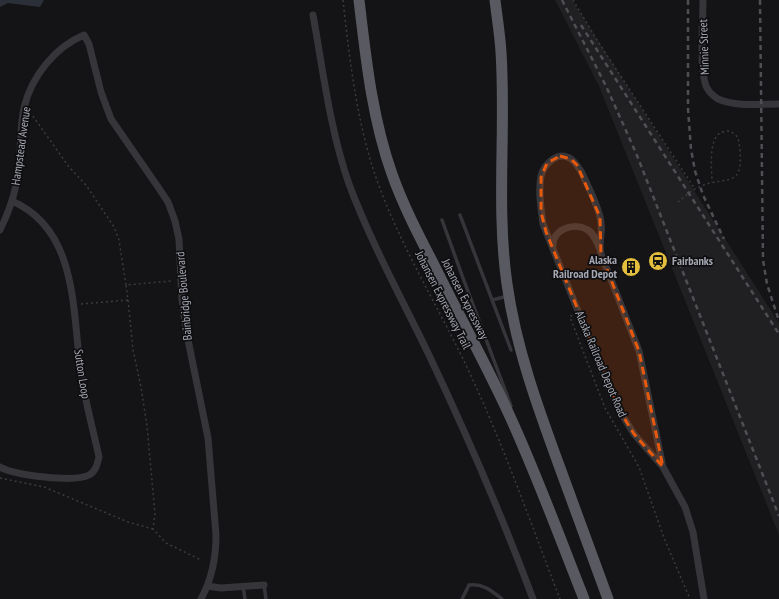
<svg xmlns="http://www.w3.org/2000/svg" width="779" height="599" font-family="'PT Sans Narrow',sans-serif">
<rect width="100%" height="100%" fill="#141315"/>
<path fill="#202022" d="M 555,0 L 572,0 L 779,323 L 779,535 L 599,86 Z"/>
<path fill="#2b3038" d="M 0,0 L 44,0 L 40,7 L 8,3 L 0,7 Z"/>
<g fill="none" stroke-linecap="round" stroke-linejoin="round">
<path stroke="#3b3c41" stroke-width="1.5" stroke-dasharray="2 3" stroke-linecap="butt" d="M 343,0 C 350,63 357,126 379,186 C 405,256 447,321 477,389 C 508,458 533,529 560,599
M 573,0 L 597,40 L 695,189
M 30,112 L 69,167 L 86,185 L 114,227 L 119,240 L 126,285
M 678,202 C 685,196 693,189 701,186 C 727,176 743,188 740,151 C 739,141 739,135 729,131 C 726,131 722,132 720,133 C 708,141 712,169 712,182
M 128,300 L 133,350 L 141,387 L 147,426 L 155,514 L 153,529 L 166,543 L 201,560
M 81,304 L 128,300 L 126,285 L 171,281
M 572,315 L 570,317 L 605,408 L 639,467 L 664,538 L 690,599
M 0,478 L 44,487 L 128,522 L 153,529"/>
<path stroke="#35353a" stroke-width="3.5" d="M 460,215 L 511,350
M 442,220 L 463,278 L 511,406
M 492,300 L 508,296
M 264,585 L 266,599
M 243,586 L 245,599
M 462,599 L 469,585 C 483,583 492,591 502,599"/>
<path stroke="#35353a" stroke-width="7" d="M 703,0 C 703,20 699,73 707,88 C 709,92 715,97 718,99 C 736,107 760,104 779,104
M 313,15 C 323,70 330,130 349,184 C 371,243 402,299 429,355 C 467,435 502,516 533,599
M 0,230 C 10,210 17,188 19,166 C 21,147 20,127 24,108 C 31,77 55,47 84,35 L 89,44 L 101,92 L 111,119 L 158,187 L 168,202 L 175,221 L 179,239 L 182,300 L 186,330 L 208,438 L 216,535 C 216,558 212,579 201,599
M 553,246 C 552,230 573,222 586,229 C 593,232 596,240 599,247
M 0,467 C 15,475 74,483 89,475 C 96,471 97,465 99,457 C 93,429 85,401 81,373 C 72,313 79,230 12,201
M 663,467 L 639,351 L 601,254 C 598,243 603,234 601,223 C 600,208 587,185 581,171 C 578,167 575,162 571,159 C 558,150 544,164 541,176 C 538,191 541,209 543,224 L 611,393 L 619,410 L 634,434 L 663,467 L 685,507 L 693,532 L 704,599
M 207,586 L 221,588 L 264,585"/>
<path stroke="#595a61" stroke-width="11" d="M 359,0 C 366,59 372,118 392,174 C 403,205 418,234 433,263 C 457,312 484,360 507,410 C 536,472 559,536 584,599
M 495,0 C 497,17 500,35 501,52 C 506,129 496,207 507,284 C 516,348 538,408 560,468 C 576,512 592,556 608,599"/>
<path stroke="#4e4f54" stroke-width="2.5" stroke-dasharray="5 4" stroke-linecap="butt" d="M 562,0 L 606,86 L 636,153 L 779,516
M 688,0 L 688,109 L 691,149 L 695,171 L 703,195 L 724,239
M 760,0 L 763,260 L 767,284 L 779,321
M 581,25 L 779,334"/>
</g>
<path fill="#e8590c" fill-opacity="0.2" stroke="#e8590c" stroke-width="3" stroke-dasharray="8 5" stroke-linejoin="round" d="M 560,156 L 571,159 L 577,165 L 600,217 L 601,254 L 639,351 L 663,467 L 634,434 L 619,410 L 546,232 L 541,212 L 541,177 L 547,163 Z"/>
<defs>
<symbol id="station-disc" viewBox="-11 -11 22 22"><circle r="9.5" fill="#e3bf3d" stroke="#0f0e10"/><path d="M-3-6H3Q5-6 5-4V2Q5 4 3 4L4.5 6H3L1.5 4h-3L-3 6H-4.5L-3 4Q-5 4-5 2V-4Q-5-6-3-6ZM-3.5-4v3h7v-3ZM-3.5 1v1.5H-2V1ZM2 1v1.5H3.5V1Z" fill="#111"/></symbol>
<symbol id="building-disc" viewBox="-11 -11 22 22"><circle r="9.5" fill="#e3bf3d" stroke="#0f0e10"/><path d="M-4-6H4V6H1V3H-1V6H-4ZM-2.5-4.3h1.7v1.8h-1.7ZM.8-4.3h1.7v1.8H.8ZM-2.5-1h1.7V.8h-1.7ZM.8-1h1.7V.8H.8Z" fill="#111"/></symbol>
</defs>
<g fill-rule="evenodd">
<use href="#station-disc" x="647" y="250" width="22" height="22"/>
<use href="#building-disc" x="620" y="256" width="22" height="22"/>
</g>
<g text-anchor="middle" stroke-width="3.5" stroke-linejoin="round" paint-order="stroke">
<g font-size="12" fill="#a6a9b4" stroke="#0f0e10">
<text transform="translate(704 47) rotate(-92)" y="4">Minnie Street</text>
<text transform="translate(21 146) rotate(-82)" y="4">Hampstead Avenue</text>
<text transform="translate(184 296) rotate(-95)" y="4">Bainbridge Boulevard</text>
<text transform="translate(465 299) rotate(63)" y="4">Johansen Expressway</text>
<text transform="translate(443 300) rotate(63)" y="4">Johansen Expressway Trail</text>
<text transform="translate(601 364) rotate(67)" y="4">Alaska Railroad Depot Road</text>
<text transform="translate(82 374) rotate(81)" y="4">Sutton Loop</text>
</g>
<g font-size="12" font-weight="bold" fill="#a6a9b4" stroke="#0f0e10" text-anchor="end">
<text x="617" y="264">Alaska<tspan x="617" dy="14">Railroad Depot</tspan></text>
<text x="672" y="265" text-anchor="start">Fairbanks</text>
</g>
</g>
</svg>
